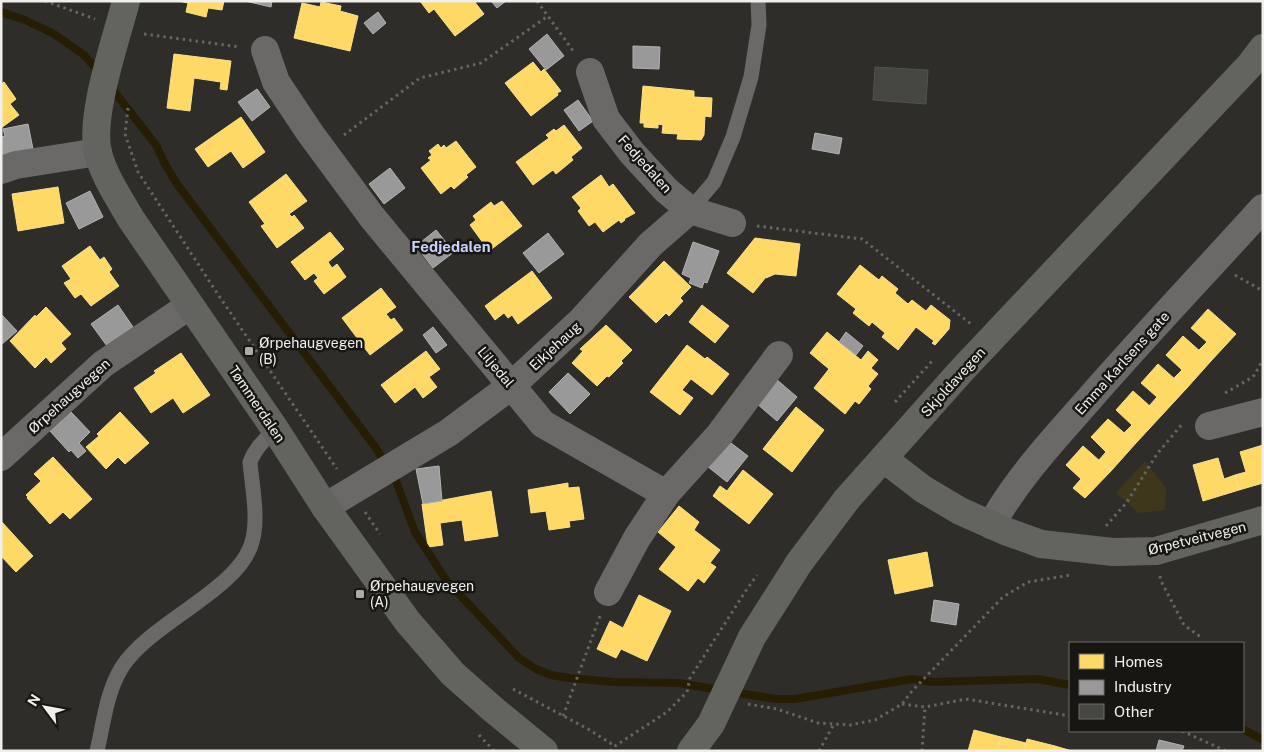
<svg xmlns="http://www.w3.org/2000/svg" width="1264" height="752" font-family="'Public Sans',sans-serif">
<rect width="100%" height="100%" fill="#2e2d29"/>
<path fill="#3e371b" d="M 1145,461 L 1166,488 L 1165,510 L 1139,513 L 1116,493 Z"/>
<path fill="#ffd966" stroke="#fae08e" d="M 179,1 L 224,1 L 222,10 L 208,8 L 206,17 L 186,12 L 188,3 Z
M 420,1 L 474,1 L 484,14 L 455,36 L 434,9 L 429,13 Z
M 321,2 L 341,6 L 340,11 L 358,16 L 350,51 L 294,38 L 302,3 L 320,7 Z
M 174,54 L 231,61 L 227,90 L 220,89 L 221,82 L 194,78 L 190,111 L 167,108 Z
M 533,62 L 541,72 L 544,69 L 561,91 L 557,93 L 558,95 L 531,116 L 505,83 Z
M 4,82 L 16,99 L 10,104 L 19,115 L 1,128 L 1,84 Z
M 643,86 L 694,91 L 694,97 L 712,98 L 711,117 L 705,116 L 704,135 L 701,140 L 677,139 L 678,134 L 662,133 L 663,125 L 658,124 L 658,128 L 644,127 L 644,123 L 640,123 Z
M 241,117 L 265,152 L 243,168 L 231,151 L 208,167 L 195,149 Z
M 564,125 L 582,148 L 571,157 L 573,160 L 556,174 L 553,170 L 533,185 L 516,162 L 549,138 L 546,135 L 554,129 L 556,131 Z
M 456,141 L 476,167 L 466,175 L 468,177 L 454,189 L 451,186 L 441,194 L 421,168 L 431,160 L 428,158 L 432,155 L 429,151 L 438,144 L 441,148 L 444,145 L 446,148 Z
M 286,174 L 307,201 L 289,214 L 292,217 L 294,215 L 304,228 L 277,248 L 261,226 L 265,224 L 249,202 Z
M 601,175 L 609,187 L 613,184 L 635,213 L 624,219 L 625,220 L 621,223 L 619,220 L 603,232 L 595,222 L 589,226 L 578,211 L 581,208 L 572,197 Z
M 58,187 L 64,223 L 18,231 L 12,194 Z
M 502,201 L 522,226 L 489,251 L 470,225 L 476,220 L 473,216 L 491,202 L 494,206 Z
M 330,232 L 344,249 L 328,262 L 332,268 L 337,264 L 346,277 L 324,294 L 314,281 L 318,278 L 314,273 L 305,280 L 291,262 Z
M 755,238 L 800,244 L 796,276 L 775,274 L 766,278 L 766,277 L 753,293 L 727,273 Z
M 90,246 L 100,260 L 104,257 L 112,269 L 109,272 L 119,286 L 91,306 L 81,294 L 75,298 L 64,283 L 71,279 L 62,266 Z
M 664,261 L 691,287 L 680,298 L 683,301 L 669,316 L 666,313 L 656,323 L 629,297 Z
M 860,265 L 879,280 L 882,276 L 898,289 L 895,293 L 908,304 L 912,300 L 926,311 L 931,305 L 950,320 L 949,329 L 935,345 L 932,343 L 934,341 L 916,327 L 898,350 L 882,337 L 885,333 L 872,322 L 869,326 L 853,313 L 856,309 L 837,294 Z
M 532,271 L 552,298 L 518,324 L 512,315 L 508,318 L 504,313 L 495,320 L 485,306 Z
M 381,288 L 396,307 L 386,314 L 391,320 L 394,318 L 403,330 L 370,355 L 342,318 Z
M 702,305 L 729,326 L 715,343 L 689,322 Z
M 46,307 L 71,334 L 61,343 L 66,349 L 51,363 L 46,357 L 35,368 L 10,341 L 35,315 L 36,317 Z
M 1208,309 L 1236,334 L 1211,361 L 1199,350 L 1207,342 L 1191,328 Z
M 606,325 L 632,350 L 621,361 L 623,363 L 609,377 L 607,376 L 597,386 L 572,363 L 583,351 L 580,349 Z
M 827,332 L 861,360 L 868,351 L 878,360 L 871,368 L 878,374 L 868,386 L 871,389 L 859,404 L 855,401 L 845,414 L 814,388 L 829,369 L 810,353 Z
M 1183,336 L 1211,361 L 1186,389 L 1174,378 L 1182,370 L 1166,355 Z
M 687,345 L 705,359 L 707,357 L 729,374 L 712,395 L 691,379 L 682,390 L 693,398 L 680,415 L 650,392 Z
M 426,351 L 440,369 L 429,377 L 437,387 L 423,398 L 415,387 L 395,403 L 381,385 Z
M 181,353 L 210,395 L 183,413 L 173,398 L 151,413 L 134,388 L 156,373 L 154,371 Z
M 1158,364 L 1186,389 L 1161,416 L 1149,406 L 1157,397 L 1141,383 Z
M 1133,391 L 1161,416 L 1136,443 L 1124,433 L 1132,425 L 1116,410 Z
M 796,407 L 824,430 L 792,472 L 763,449 Z
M 120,412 L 149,443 L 125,464 L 118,457 L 106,469 L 86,447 L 99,436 L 97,434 Z
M 1108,419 L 1136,443 L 1111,471 L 1099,460 L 1106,452 L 1091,437 Z
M 1263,445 L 1263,483 L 1239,490 L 1235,475 L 1246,472 L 1240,452 Z
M 1083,446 L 1111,471 L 1085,498 L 1073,488 L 1081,479 L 1066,465 Z
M 53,457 L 92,499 L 70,519 L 63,512 L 50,524 L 27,498 L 28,497 L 26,495 L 41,481 L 34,474 Z
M 1218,458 L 1224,479 L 1235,475 L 1239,490 L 1203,501 L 1193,465 Z
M 743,470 L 773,494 L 749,524 L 713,496 L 720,486 L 727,491 Z
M 568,483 L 568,488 L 579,487 L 584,519 L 569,521 L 570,527 L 549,530 L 546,511 L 531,513 L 528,490 Z
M 491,491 L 498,536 L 465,541 L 462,520 L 440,523 L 443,545 L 428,547 L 422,504 Z
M 679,506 L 699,522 L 694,530 L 720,550 L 710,563 L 716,567 L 704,583 L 698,578 L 688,591 L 659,569 L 676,547 L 658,532 Z
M 1,521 L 33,556 L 16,572 L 1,556 Z
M 927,552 L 933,586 L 895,594 L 888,560 Z
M 639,595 L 671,611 L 647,661 L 621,649 L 616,658 L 597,649 L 610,621 L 623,628 Z
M 974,730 L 1001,737 L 997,751 L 968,751 Z
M 1001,737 L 1026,743 L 1024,751 L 997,751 Z
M 1027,739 L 1055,746 L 1054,751 L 1024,751 Z
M 1055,746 L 1072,751 L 1054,751 Z"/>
<path fill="#999" stroke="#b3b3b2" d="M 245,1 L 272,1 L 271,7 Z
M 491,1 L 506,1 L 497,8 Z
M 378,12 L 386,23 L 373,34 L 364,23 Z
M 547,34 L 564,56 L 546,70 L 529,49 Z
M 633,46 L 660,47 L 659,69 L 633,68 Z
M 257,89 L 270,107 L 252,121 L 238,102 Z
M 578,100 L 593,121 L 579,131 L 564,110 Z
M 28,124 L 33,149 L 1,155 L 1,137 L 5,136 L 3,129 Z
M 815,133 L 842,138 L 839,154 L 812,149 Z
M 390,168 L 405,188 L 384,204 L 369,184 Z
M 90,191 L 103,217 L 79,229 L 66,203 Z
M 436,230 L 454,252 L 433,268 L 416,246 Z
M 548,233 L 564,254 L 539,273 L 523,253 Z
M 693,242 L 719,251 L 707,283 L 704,282 L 702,288 L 689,283 L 691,278 L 682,274 Z
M 118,305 L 133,327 L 107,346 L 91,324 Z
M 1,314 L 17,331 L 1,345 Z
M 433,327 L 447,345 L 436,353 L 423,335 Z
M 846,332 L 863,346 L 856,355 L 839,342 Z
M 568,373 L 590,394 L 570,414 L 549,392 Z
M 776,379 L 797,397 L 777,421 L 756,403 Z
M 71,412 L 90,432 L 79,443 L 86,451 L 78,458 L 71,450 L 69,452 L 50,431 Z
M 727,440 L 748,456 L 727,482 L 707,466 Z
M 439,466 L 442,501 L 423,504 L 416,469 Z
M 934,600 L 959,604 L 956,625 L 931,621 Z
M 1159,740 L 1184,746 L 1182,751 L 1156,751 Z"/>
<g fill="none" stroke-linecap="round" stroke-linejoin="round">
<path stroke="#261e04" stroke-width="8" d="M 1,12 L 25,20 L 54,34 L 84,55 L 100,73
M 110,86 L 156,145 L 165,164 L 177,184 L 376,448 L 396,481 L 415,532 L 446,580 L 519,658 L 536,669 L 551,675 L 569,678 L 614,682 L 679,683 L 720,690
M 732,692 L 776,699 L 795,699 L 912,679 L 933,682 L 1037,679 L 1070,685
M 1243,729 L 1263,740"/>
</g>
<path fill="#464643" stroke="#52514e" d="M 875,67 L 928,70 L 926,104 L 873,100 Z"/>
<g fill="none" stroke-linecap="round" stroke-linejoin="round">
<path stroke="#656563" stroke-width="3" stroke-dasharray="2.5 4" stroke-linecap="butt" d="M 45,1 L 95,19
M 537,1 L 574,52
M 144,34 L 240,47
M 128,108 L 125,134 L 138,172 L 217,293 L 337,469
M 344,135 L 420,78 L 481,63 L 548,16
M 757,226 L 862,239 L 971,324
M 1235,275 L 1263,291
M 1225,393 L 1253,377 L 1263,360
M 895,402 L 934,359
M 365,512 L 380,534
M 1106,526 L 1127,502 L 1157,454 L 1183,423
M 1160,576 L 1161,581 L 1184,625 L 1202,638
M 513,689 L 588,729 L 615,746
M 748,704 L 777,709 L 818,723 L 850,725 L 875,720 L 902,704 L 912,691 L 1003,597 L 1028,582 L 1071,575
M 902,704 L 925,707 L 966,699 L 1070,716
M 563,716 L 600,616
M 1182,731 L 1226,751
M 479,735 L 494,751
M 610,751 L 615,746 L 667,712 L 687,692 L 690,678 L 745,592 L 757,575
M 819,751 L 834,724
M 922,751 L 925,707"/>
<path stroke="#6a6968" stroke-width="15" d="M 690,210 L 714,182 L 733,137 L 751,77 L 759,25 L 758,1
M 97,751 C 104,722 106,693 122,667 C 151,622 239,590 252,542 C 259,519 252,486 250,462 C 255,448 265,440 275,429"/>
<path stroke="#6a6968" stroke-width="28" d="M 265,50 L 276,82 L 310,133 L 372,217 L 543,424 L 666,494 L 720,434 L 779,355
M 590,72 L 606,119 L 632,153 L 666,190 L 690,210 L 732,223
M 1,170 L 16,165 L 98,152
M 1209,426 L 1263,412
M 1,457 L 103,364 L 189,306
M 325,507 L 448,433 L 511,386 L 582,320 L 651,244 L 690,210
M 991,525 C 1018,477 1055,438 1091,397 C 1147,333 1206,271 1263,208
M 608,592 L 637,538 L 666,494"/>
<path stroke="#636360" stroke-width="28" d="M 126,1 C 116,40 89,116 98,153 C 104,176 119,198 131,219 L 275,429 L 325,507 L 408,622 L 453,674 L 495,711 L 544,751
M 884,459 L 923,489 L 960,511 L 1005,531 L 1041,544 L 1113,552 L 1156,551 L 1263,520
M 691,751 L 711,724 L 752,637 L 799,563 L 847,499 L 962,370 L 1250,65 L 1263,48"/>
</g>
<g fill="#acaba7" stroke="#171613" stroke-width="2">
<rect x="244" y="346" width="10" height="10" rx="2.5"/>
<rect x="355" y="589" width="10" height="10" rx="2.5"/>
</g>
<g text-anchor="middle" stroke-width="5" stroke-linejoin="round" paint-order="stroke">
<g font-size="14" fill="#f0efeb" stroke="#171613">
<text transform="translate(645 164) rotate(48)" y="5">Fedjedalen</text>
<text transform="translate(555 346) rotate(-43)" y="5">Eikjehaug</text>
<text transform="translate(1122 363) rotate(-48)" y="5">Emma Karlsens gate</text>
<text transform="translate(496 367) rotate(50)" y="5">Liljedal</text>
<text transform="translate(953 382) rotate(-48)" y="5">Skjoldavegen</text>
<text transform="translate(69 396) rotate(-42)" y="5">Ørpehaugvegen</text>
<text transform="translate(257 404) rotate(56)" y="5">Tømmerdalen</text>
<text transform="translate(1197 538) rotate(-14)" y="5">Ørpetveitvegen</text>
</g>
<g font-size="14" fill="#f0efeb" stroke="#171613" text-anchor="start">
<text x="259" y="348">Ørpehaugvegen<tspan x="259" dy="16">(B)</tspan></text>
<text x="370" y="591">Ørpehaugvegen<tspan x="370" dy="16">(A)</tspan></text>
</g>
<g font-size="15" font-weight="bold" fill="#c9d1fc" stroke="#171613">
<text x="451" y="252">Fedjedalen</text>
</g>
</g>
<rect width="1264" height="752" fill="none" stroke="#f0efeb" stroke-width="5"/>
<rect x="1069" y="642" width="175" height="90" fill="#171613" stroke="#6e6d69"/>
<rect x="1079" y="654" width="25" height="15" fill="#ffd966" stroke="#6e6d69"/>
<text x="1114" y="667" font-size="15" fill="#f0efeb">Homes</text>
<rect x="1079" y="680" width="25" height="15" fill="#999999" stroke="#6e6d69"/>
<text x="1114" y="692" font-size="15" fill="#f0efeb">Industry</text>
<rect x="1079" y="704" width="25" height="15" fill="#464643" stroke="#6e6d69"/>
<text x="1114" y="717" font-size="15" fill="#f0efeb">Other</text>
<g transform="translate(45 707) rotate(302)" stroke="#171613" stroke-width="4" paint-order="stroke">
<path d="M0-4L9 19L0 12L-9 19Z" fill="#f0efeb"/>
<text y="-8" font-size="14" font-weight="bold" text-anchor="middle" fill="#f0efeb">N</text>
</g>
</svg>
